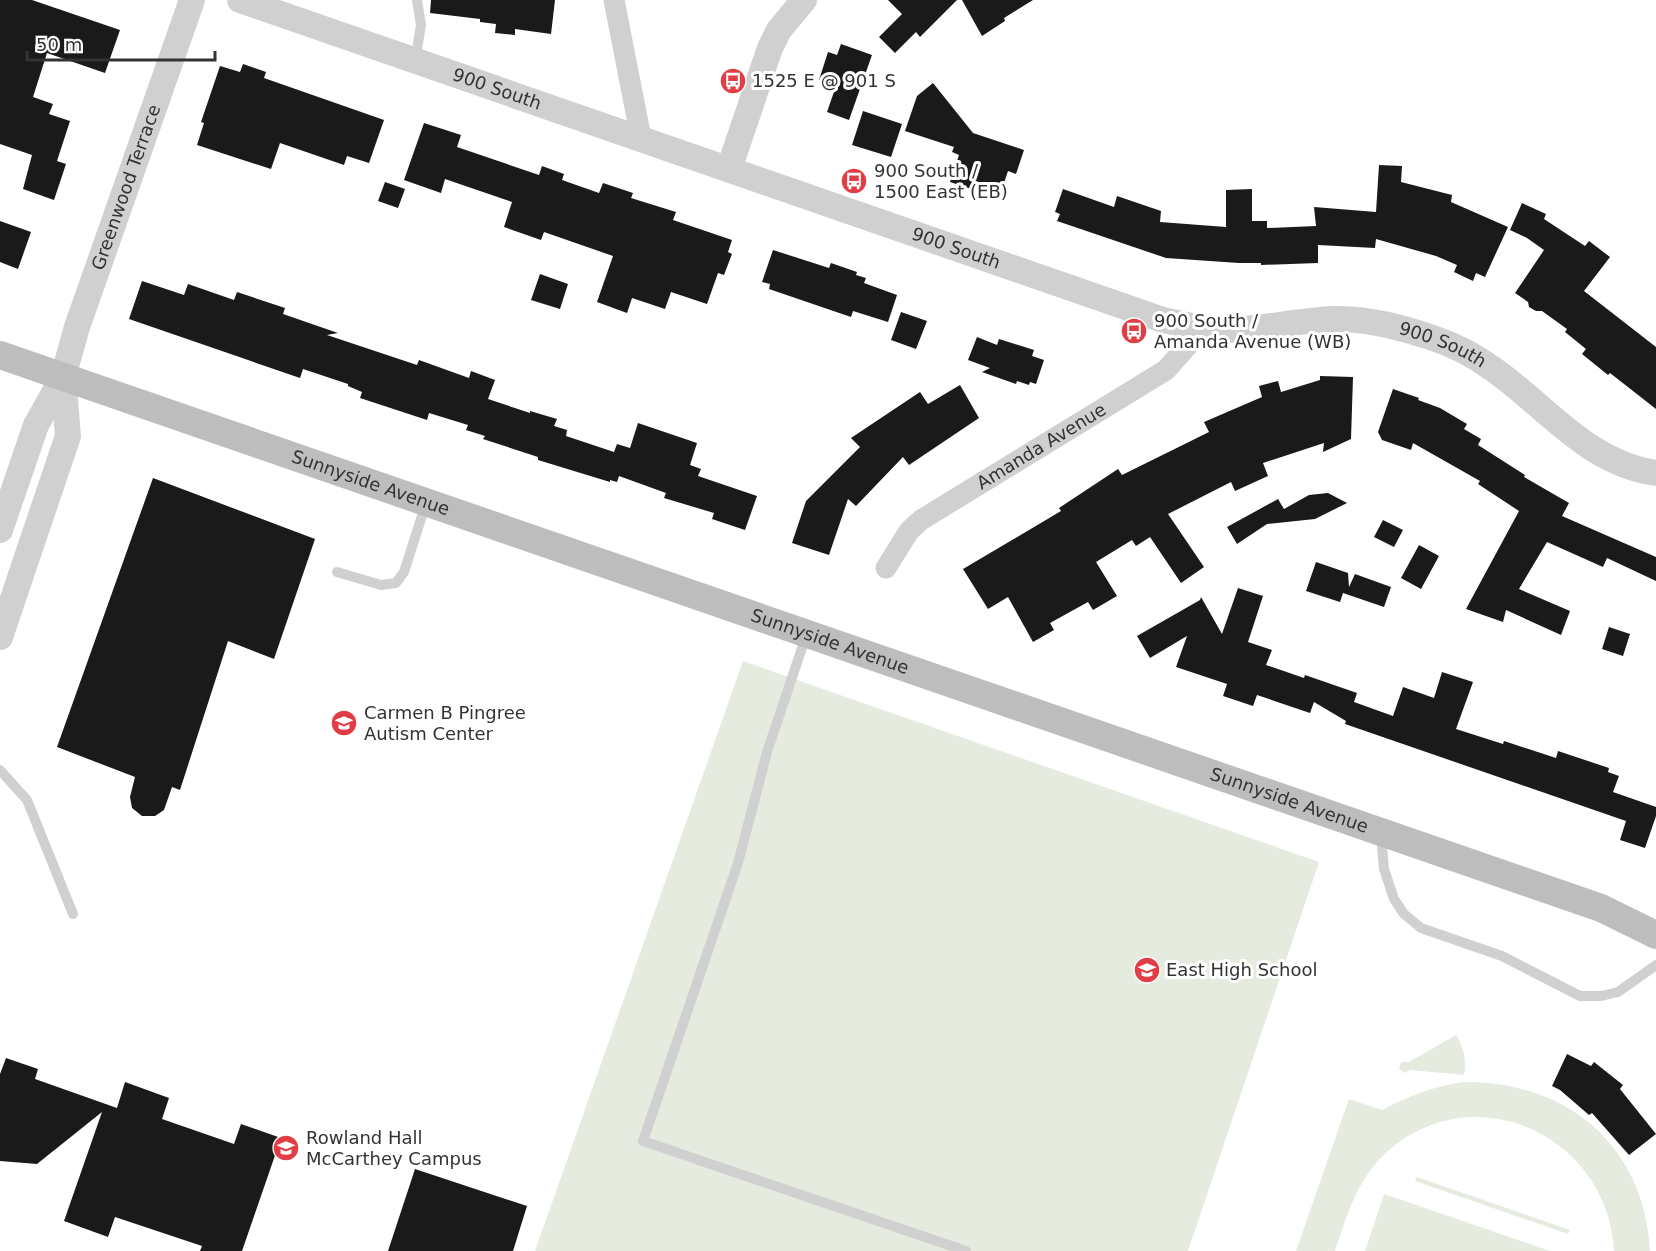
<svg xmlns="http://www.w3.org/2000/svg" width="1656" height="1251" font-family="'DejaVu Sans',sans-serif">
<rect width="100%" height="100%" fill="#fff"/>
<path fill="#e5ecdf" d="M 743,661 L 1319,862 L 1188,1251 L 535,1251 Z
M 1456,1035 C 1464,1048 1467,1061 1464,1075 L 1410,1070 L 1405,1073 L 1399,1069 L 1401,1062 L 1409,1062 Z
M 1464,1082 C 1567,1081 1645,1146 1650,1251 L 1614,1251 C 1608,1137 1476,1074 1388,1151 C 1358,1177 1347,1215 1335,1251 L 1296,1251 L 1349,1099 L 1382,1110 C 1409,1096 1434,1086 1464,1082 Z
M 1417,1177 L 1570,1230 L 1568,1234 L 1415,1181 Z
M 1384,1194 L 1396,1198 L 1550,1251 L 1365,1251 Z"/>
<path fill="#1a1a1a" d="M 0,0 L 32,0 L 120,30 L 105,73 L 47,53 L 33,97 L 53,104 L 49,114 L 70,121 L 57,161 L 66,164 L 54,200 L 23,189 L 32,155 L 0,144 Z
M 431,0 L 555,0 L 551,34 L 515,29 L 515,35 L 495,33 L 496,24 L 480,22 L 480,19 L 430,13 Z
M 888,0 L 957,0 L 920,37 L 916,32 L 895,53 L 879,37 L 902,14 Z
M 962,0 L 1033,0 L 1004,18 L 1005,21 L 982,36 Z
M 841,44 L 872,55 L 849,120 L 827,112 L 836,86 L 819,80 L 828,52 L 837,55 Z
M 243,64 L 266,72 L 264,78 L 384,120 L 369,163 L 347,156 L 344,165 L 280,143 L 271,169 L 197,145 L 204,123 L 201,122 L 220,66 L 240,72 Z
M 933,83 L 973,133 L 1024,150 L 1016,174 L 1008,171 L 999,198 L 950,182 L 959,155 L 952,152 L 954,147 L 905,131 L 917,96 Z
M 863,111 L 902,124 L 891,157 L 852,145 Z
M 424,123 L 461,135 L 457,147 L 539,175 L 542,166 L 564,174 L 562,180 L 599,193 L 603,183 L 633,193 L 631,198 L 676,212 L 673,220 L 732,240 L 728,252 L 732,254 L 724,275 L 718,273 L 707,304 L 671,292 L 665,309 L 632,298 L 627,313 L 597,302 L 613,256 L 544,232 L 541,240 L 504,227 L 512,202 L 445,179 L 441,193 L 404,180 Z
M 1379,165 L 1402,166 L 1401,182 L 1452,195 L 1451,202 L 1508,227 L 1485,277 L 1476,273 L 1473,281 L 1454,272 L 1457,265 L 1436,256 L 1376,239 L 1375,248 L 1318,245 L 1318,263 L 1261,265 L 1261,263 L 1239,263 L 1166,258 L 1057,221 L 1060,214 L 1055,212 L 1063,189 L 1114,207 L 1117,196 L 1161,211 L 1160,222 L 1226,227 L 1226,190 L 1252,189 L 1252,221 L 1267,221 L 1267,228 L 1316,226 L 1314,207 L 1376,212 Z
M 385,182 L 405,189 L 398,208 L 378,201 Z
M 1522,203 L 1546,214 L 1544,219 L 1585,246 L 1589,241 L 1610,257 L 1584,291 L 1656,347 L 1656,409 L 1610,373 L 1608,375 L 1582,354 L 1586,349 L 1565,332 L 1567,329 L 1542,311 L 1536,311 L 1529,307 L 1528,302 L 1515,293 L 1544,250 L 1527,238 L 1510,230 Z
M 0,221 L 31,232 L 18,269 L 0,262 Z
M 773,250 L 829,268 L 831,263 L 857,272 L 856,275 L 866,278 L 864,283 L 897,295 L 888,322 L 853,311 L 851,317 L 769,289 L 770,284 L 762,282 Z
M 540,274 L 568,284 L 560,309 L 531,300 Z
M 142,281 L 184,295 L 188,284 L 234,300 L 237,292 L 285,308 L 283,314 L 338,333 L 327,335 L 417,365 L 419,360 L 469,378 L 471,371 L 495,380 L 488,399 L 530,413 L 530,411 L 557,419 L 554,426 L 567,430 L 566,436 L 614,452 L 617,444 L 630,448 L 638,423 L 697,443 L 690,465 L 701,469 L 698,476 L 757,496 L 745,530 L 712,519 L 714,513 L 664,498 L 666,493 L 619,476 L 617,482 L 610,480 L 610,482 L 538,460 L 538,457 L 483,439 L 485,436 L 466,430 L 468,425 L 429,413 L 427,420 L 360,398 L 362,392 L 348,386 L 348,384 L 303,369 L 300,378 L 129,319 Z
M 901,312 L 927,321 L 916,349 L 891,340 Z
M 977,337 L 997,345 L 999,339 L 1034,350 L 1032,356 L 1044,360 L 1036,384 L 1030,382 L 1029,385 L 1017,381 L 1016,384 L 982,372 L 990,368 L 968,360 Z
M 1320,376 L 1353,377 L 1351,439 L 1323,452 L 1324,443 L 1263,463 L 1268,476 L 1235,491 L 1231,482 L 1168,514 L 1204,567 L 1181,583 L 1150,537 L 1136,546 L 1132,540 L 1096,562 L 1117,596 L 1093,610 L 1088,602 L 1050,623 L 1054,630 L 1033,642 L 1008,597 L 988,609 L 963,569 L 1061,511 L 1059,508 L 1118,469 L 1122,475 L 1209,432 L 1204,422 L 1262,397 L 1259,386 L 1278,381 L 1281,392 L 1320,380 Z
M 960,385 L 979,418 L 909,465 L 903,457 L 856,506 L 848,499 L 829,555 L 792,543 L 806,501 L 860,447 L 851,438 L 920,392 L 928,404 Z
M 1393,389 L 1419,398 L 1418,400 L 1440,408 L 1467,424 L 1464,429 L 1481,439 L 1478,445 L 1525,475 L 1524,477 L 1569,503 L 1562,516 L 1656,557 L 1656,581 L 1607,558 L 1603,567 L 1547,542 L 1519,589 L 1570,611 L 1561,635 L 1506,610 L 1503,622 L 1466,609 L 1519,511 L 1478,484 L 1480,481 L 1413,443 L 1411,450 L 1382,440 L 1378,432 Z
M 153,478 L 315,539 L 274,659 L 228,641 L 180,790 L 172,787 L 164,810 L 155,816 L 142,816 L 132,808 L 130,797 L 135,777 L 57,747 Z
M 1328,493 L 1347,503 L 1315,519 L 1267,524 L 1237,544 L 1227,527 L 1278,499 L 1284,509 L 1309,495 Z
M 1383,520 L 1403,530 L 1394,547 L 1374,537 Z
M 1419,545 L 1439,556 L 1421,589 L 1401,578 Z
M 1316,562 L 1348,573 L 1349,587 L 1355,574 L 1391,587 L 1384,607 L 1343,593 L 1340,602 L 1306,591 Z
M 1238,588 L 1263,596 L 1248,642 L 1272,650 L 1266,665 L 1304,678 L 1305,675 L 1357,693 L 1354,702 L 1393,716 L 1403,687 L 1434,698 L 1442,672 L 1473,682 L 1456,729 L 1503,744 L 1504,741 L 1556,758 L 1558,751 L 1609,768 L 1608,772 L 1619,776 L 1613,792 L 1656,807 L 1656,816 L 1645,848 L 1620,840 L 1626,821 L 1345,724 L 1346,721 L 1314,702 L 1310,713 L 1257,695 L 1253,706 L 1223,696 L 1227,684 L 1176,667 L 1187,636 L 1150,658 L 1137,636 L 1200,600 L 1201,597 L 1222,634 Z
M 1609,627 L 1630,634 L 1623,656 L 1602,649 Z
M 1567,1054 L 1591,1066 L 1594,1062 L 1623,1085 L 1620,1089 L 1656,1134 L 1629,1155 L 1592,1113 L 1589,1115 L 1560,1090 L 1552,1086 Z
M 6,1058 L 38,1069 L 35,1079 L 117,1108 L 125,1082 L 169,1098 L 162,1119 L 234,1144 L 241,1124 L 281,1138 L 242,1251 L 200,1251 L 202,1246 L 115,1217 L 108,1237 L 64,1221 L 102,1112 L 37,1164 L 0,1161 L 0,1074 Z
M 415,1169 L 527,1206 L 513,1251 L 388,1251 Z"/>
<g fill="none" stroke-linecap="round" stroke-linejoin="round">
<path stroke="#d0d0d0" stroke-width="10" d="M 415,61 L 421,25 L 417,0
M 337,572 L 381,585 L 396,583 L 404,572 L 426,503
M 806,636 L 767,752 L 738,863 L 643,1141 L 966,1251
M 0,770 L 27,800 L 73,914
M 1381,835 L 1384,869 L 1394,899 L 1404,914 L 1421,928 L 1502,956 L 1580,996 L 1601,996 L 1618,992 L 1656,965"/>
<g stroke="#d0d0d0" stroke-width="21">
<path d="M 614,0 L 641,138"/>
<path id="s1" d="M 886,568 L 909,531 L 921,520 L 1166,370 L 1189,344 L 1198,327"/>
</g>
<g stroke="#d0d0d0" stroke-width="26">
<path id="s2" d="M 240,0 L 1163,320 C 1183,324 1205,330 1226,330 C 1264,330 1301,319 1339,319 C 1371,319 1403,328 1433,338 C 1454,345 1475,356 1493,369 C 1547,407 1587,463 1656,473"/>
<path d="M 729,169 L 770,48 L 779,30 L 804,0"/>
<path id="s3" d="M 0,530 L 36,425 L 63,377 L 77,327 L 192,0"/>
<path d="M 0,637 L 68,436 L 63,377"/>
</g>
<path stroke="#bdbdbd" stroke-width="28" id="s4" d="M 0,355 L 1601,908 L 1656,935"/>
</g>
<defs>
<symbol id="bus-disc" viewBox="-11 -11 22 22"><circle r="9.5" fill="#e13d45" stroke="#fff"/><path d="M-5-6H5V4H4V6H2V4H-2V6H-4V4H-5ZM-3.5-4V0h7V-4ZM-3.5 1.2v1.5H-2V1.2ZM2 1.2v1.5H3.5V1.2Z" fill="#fff"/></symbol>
<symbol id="school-disc" viewBox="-11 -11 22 22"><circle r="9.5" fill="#e13d45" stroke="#fff"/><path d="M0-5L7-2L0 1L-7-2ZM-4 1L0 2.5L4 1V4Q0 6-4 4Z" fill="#fff"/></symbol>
</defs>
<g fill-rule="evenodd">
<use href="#bus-disc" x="718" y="66" width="30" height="30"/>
<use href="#bus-disc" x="839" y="166" width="30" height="30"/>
<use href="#bus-disc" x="1119" y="316" width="30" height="30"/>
<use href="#school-disc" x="329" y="708" width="30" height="30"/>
<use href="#school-disc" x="1132" y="955" width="30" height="30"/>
<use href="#school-disc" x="271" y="1133" width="30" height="30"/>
</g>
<g text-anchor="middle" stroke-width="6" stroke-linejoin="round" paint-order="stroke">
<g font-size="18" fill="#333" stroke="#fff" text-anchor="start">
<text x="752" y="87">1525 E @ 901 S</text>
<text x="874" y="177">900 South /<tspan x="874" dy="21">1500 East (EB)</tspan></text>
<text x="1154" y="327">900 South /<tspan x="1154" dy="21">Amanda Avenue (WB)</tspan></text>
<text x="364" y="719">Carmen B Pingree<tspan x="364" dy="21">Autism Center</tspan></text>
<text x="1166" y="976">East High School</text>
<text x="306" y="1144">Rowland Hall<tspan x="306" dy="21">McCarthey Campus</tspan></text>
</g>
<g font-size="18" fill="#333" stroke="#fff">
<text dy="6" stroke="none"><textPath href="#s2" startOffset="272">900 South</textPath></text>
<text dy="6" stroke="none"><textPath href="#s3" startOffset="366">Greenwood Terrace</textPath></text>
<text dy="6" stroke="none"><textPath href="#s2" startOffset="758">900 South</textPath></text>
<text dy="6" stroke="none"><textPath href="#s2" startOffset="1262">900 South</textPath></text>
<text dy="6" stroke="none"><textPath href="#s1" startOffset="201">Amanda Avenue</textPath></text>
<text dy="6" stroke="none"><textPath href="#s4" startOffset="392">Sunnyside Avenue</textPath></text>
<text dy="6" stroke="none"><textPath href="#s4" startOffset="878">Sunnyside Avenue</textPath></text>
<text dy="6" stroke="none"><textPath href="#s4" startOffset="1364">Sunnyside Avenue</textPath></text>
</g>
</g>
<path d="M27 51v9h188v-9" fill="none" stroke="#333333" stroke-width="3"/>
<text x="36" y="51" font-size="18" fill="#333333" stroke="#ffffff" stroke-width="4.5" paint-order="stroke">50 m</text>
</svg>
